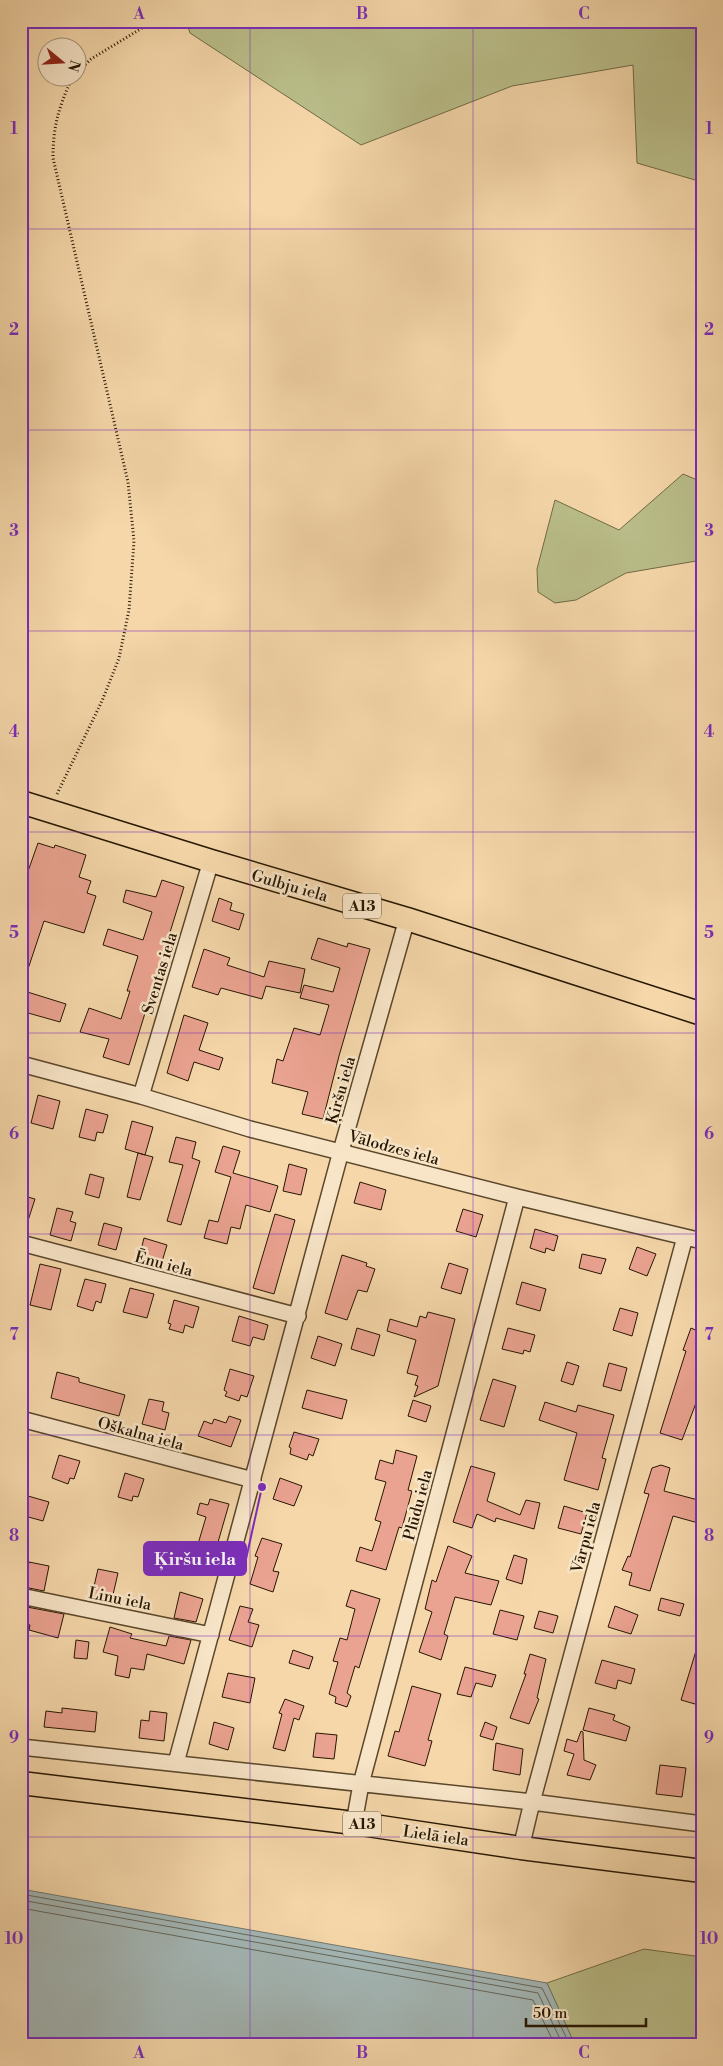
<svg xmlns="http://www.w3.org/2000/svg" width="723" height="2066" font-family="'Libre Bodoni',serif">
<rect width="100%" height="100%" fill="#f5d7aa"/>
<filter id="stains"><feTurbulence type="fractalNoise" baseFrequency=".004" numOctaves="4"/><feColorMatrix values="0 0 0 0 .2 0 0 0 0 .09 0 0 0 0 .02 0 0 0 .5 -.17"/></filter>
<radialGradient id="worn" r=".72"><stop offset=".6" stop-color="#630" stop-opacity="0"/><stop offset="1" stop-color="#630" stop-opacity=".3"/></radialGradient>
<path fill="#babe8a" stroke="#706a45" d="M 186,21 L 702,21 L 702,182 L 637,163 L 633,65 L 512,86 L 361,145 L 190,33 Z
M 683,474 L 702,482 L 702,560 L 626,573 L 576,600 L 555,603 L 538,592 L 537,569 L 555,500 L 619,530 Z
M 644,1949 L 702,1957 L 702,2045 L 575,2045 L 547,1983 Z"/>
<path fill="#a3b6b5" stroke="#71766d" d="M 21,1889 L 547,1983 L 575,2045 L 21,2045 Z"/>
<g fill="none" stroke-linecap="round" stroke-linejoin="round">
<path stroke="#64665a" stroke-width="1" d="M 21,1894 L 542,1988 L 570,2045
M 21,1900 L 538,1993 L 563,2045
M 21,1908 L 533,2000 L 555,2045"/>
</g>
<path fill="#eba391" stroke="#261600" d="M 38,843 L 54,848 L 55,845 L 86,855 L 79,877 L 91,881 L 87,893 L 96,896 L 84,933 L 44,921 L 24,981 L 21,981 L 21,891 Z
M 162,880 L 184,887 L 129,1065 L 103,1057 L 109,1039 L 80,1032 L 89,1008 L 121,1019 L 130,991 L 127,991 L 138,956 L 103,945 L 108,929 L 143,940 L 152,912 L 123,902 L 126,890 L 156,897 Z
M 219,898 L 232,903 L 230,910 L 244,914 L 239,930 L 212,921 Z
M 318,938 L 347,947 L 348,943 L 370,949 L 339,1056 L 323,1119 L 302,1114 L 308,1092 L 272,1083 L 277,1059 L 283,1061 L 294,1028 L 320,1035 L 329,1005 L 300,998 L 304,985 L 333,992 L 340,968 L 311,959 Z
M 204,949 L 230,958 L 227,965 L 264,977 L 269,961 L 305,969 L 300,993 L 266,986 L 262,999 L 221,988 L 218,995 L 192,987 Z
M 21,990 L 66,1004 L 60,1022 L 21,1011 Z
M 184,1015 L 208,1023 L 199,1050 L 223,1058 L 219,1070 L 194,1062 L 188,1081 L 167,1073 Z
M 38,1095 L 60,1101 L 53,1129 L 31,1123 Z
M 86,1109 L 108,1115 L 103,1133 L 97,1132 L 95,1141 L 79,1137 Z
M 132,1121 L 153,1127 L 145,1155 L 125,1149 Z
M 176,1137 L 196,1142 L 192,1158 L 200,1161 L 181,1225 L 167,1221 L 183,1165 L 169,1162 Z
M 223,1146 L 240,1151 L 233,1173 L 278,1186 L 270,1212 L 246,1205 L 240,1229 L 231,1227 L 227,1244 L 204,1238 L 209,1220 L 218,1222 L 231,1177 L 215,1172 Z
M 138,1153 L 153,1157 L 140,1200 L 127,1197 Z
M 289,1164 L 307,1169 L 301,1195 L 283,1191 Z
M 90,1174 L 104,1178 L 99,1198 L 85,1194 Z
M 360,1182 L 386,1190 L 381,1210 L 354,1203 Z
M 21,1195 L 35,1199 L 24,1233 L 21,1233 Z
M 57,1208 L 73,1212 L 70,1221 L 76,1223 L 71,1241 L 50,1235 Z
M 463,1209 L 483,1215 L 476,1237 L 456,1231 Z
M 275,1214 L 295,1220 L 274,1294 L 253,1288 Z
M 104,1223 L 122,1228 L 116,1250 L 98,1245 Z
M 535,1229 L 558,1236 L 554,1251 L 546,1248 L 545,1253 L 530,1248 Z
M 144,1238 L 167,1245 L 161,1265 L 139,1258 Z
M 637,1247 L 656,1254 L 647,1276 L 629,1269 Z
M 582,1254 L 606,1259 L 601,1274 L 579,1268 Z
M 342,1255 L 367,1263 L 366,1266 L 375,1269 L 367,1292 L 358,1290 L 347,1320 L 325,1313 Z
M 449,1263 L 468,1269 L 461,1294 L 441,1288 Z
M 40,1264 L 61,1269 L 51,1310 L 30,1305 Z
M 85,1279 L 106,1284 L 101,1303 L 96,1301 L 93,1311 L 77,1306 Z
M 522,1282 L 546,1289 L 540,1311 L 516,1304 Z
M 130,1288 L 154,1294 L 147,1318 L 123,1312 Z
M 174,1300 L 199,1307 L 193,1328 L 185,1325 L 183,1333 L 169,1329 L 171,1324 L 168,1323 Z
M 620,1308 L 638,1313 L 632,1336 L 613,1330 Z
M 428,1312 L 455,1319 L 438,1386 L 414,1397 L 418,1386 L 415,1385 L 418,1376 L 407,1373 L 416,1340 L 387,1331 L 390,1319 L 417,1327 L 420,1316 L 426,1318 Z
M 239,1316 L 268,1325 L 264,1340 L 253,1337 L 250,1346 L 232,1341 Z
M 357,1328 L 380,1335 L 374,1356 L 351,1349 Z
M 508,1328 L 535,1335 L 530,1352 L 524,1350 L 523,1354 L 502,1349 Z
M 691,1328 L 702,1333 L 702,1405 L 696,1403 L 682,1440 L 660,1433 L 686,1351 L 683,1350 Z
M 318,1336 L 342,1344 L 335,1366 L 311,1358 Z
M 567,1362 L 579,1366 L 573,1385 L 561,1381 Z
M 609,1363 L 627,1368 L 621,1391 L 603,1386 Z
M 230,1369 L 254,1376 L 247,1397 L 241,1395 L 239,1401 L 225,1396 L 227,1392 L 224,1390 Z
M 57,1372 L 79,1378 L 79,1382 L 125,1395 L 119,1416 L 51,1398 Z
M 493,1379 L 516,1386 L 504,1427 L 480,1420 Z
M 307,1390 L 347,1400 L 342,1419 L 302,1408 Z
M 149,1399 L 164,1402 L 162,1411 L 169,1413 L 165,1430 L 142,1424 Z
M 413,1400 L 431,1406 L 426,1422 L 408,1416 Z
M 545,1402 L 576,1412 L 578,1405 L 614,1415 L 602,1458 L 606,1459 L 598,1490 L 564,1480 L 577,1433 L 539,1420 Z
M 229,1416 L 241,1420 L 231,1447 L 198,1436 L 204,1421 L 212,1424 L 214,1419 L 226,1423 Z
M 294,1432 L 319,1439 L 313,1456 L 309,1454 L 307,1460 L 290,1454 L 291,1448 L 289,1447 Z
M 396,1450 L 417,1456 L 408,1490 L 412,1491 L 402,1528 L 399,1527 L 386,1570 L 356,1561 L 360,1547 L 372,1551 L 381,1522 L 375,1520 L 386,1482 L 375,1479 L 380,1460 L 393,1464 Z
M 59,1455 L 80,1461 L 74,1479 L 70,1478 L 68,1484 L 52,1478 Z
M 661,1465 L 670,1468 L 664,1491 L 702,1501 L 702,1524 L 673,1516 L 650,1591 L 629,1585 L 632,1573 L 622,1570 L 628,1556 L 630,1557 L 649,1494 L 644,1493 L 652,1468 Z
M 471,1466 L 495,1473 L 487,1501 L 520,1515 L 526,1500 L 540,1503 L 534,1529 L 496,1518 L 495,1522 L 477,1514 L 472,1528 L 453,1522 Z
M 125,1473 L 144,1479 L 138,1497 L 133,1496 L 132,1501 L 118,1497 Z
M 280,1478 L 302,1486 L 294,1506 L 273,1499 Z
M 21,1494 L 49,1502 L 43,1521 L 21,1515 Z
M 210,1499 L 229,1504 L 210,1570 L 184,1563 L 189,1542 L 198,1544 L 206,1517 L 197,1514 L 200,1503 L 208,1505 Z
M 564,1506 L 587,1513 L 581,1534 L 558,1528 Z
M 262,1538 L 282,1544 L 273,1571 L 279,1572 L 273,1592 L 250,1584 L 258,1557 L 255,1556 Z
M 448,1546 L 472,1556 L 465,1573 L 499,1581 L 491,1605 L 455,1597 L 444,1634 L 448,1636 L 441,1660 L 419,1652 L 432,1612 L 425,1609 L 432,1580 L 436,1582 Z
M 514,1555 L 527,1559 L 522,1584 L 506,1579 Z
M 29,1562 L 49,1566 L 44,1591 L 24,1587 Z
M 98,1569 L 118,1573 L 112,1599 L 92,1595 Z
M 351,1590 L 380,1599 L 359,1668 L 355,1666 L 347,1693 L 351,1696 L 347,1707 L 335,1703 L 336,1697 L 329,1694 L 338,1662 L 333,1661 L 340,1638 L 347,1640 L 355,1609 L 346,1606 Z
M 180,1592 L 203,1599 L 196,1622 L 174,1618 Z
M 661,1598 L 684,1604 L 680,1616 L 658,1610 Z
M 240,1606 L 253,1609 L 248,1622 L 259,1625 L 252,1647 L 229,1640 Z
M 615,1606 L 638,1615 L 631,1634 L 608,1627 Z
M 27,1607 L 64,1614 L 58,1638 L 29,1630 L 30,1625 L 24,1623 Z
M 500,1610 L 524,1616 L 517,1640 L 493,1634 Z
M 539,1611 L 558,1616 L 553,1633 L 534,1628 Z
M 110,1627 L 132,1634 L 130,1638 L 166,1646 L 169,1636 L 191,1640 L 184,1664 L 147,1654 L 144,1670 L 131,1668 L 129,1678 L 115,1675 L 118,1656 L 103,1652 Z
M 76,1640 L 89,1642 L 87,1659 L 74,1658 Z
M 699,1641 L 702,1641 L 702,1706 L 681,1700 Z
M 293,1650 L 313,1657 L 309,1669 L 289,1663 Z
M 530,1654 L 546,1659 L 537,1698 L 539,1699 L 529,1724 L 510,1718 L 526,1674 L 524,1674 Z
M 602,1660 L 635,1669 L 631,1684 L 618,1680 L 616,1689 L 595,1683 Z
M 465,1667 L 496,1675 L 492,1687 L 476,1683 L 471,1697 L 457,1694 Z
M 228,1673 L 255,1678 L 250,1703 L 222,1697 Z
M 412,1686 L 441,1694 L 428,1740 L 432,1741 L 425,1766 L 388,1756 L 395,1731 L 399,1732 Z
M 285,1699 L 304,1706 L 299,1720 L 294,1718 L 285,1751 L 273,1748 L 282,1714 L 279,1713 Z
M 62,1708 L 97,1712 L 95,1732 L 44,1727 L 46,1711 L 62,1713 Z
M 589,1708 L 615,1715 L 613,1720 L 630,1727 L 626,1741 L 583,1730 Z
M 150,1711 L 167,1713 L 164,1741 L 139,1738 L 141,1720 L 149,1721 Z
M 214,1722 L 234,1728 L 228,1750 L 209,1744 Z
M 485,1722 L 497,1727 L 493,1740 L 480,1736 Z
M 581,1731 L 583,1732 L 584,1760 L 596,1765 L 590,1780 L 567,1775 L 574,1754 L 564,1751 L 567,1739 L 577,1742 Z
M 316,1733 L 337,1735 L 334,1759 L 313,1757 Z
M 496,1743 L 523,1749 L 520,1775 L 493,1770 Z
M 660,1765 L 686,1768 L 682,1797 L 656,1794 Z"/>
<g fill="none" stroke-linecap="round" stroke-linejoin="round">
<defs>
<path id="street" d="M 21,1064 L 141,1096 L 250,1129 L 517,1197 L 702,1241
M 141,1096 L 211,861
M 21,1243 L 298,1316
M 21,1419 L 253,1480
M 21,1596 L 211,1635
M 21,1747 L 532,1802 L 702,1824
M 176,1763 L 341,1151 L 407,919
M 354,1823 L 361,1784 L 517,1197
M 521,1848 L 532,1802 L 685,1237"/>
<path id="primary" d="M 21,802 L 211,861 L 407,919 L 702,1014
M 21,1783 L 354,1823 L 521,1848 L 702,1871"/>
</defs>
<use href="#street" stroke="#5a462a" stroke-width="18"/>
<use href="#primary" stroke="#261600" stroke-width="25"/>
<path stroke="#261600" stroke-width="3" stroke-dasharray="1 2.5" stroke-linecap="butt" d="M 78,72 L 91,59 L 147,25 L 149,21
M 57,794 L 102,701 L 119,658 L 129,610 L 134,541 L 128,482 L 53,158 C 53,125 59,107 72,78"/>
<use href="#street" stroke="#f8e5c8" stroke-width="15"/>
<use href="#primary" stroke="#f5d7aa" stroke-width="22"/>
</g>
<path fill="none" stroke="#7b2cbf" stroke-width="1" stroke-opacity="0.55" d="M 250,21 L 250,2045M 473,21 L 473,2045M 21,229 L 702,229M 21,430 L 702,430M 21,631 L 702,631M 21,832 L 702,832M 21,1033 L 702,1033M 21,1234 L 702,1234M 21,1435 L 702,1435M 21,1636 L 702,1636M 21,1837 L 702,1837"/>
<g text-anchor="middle" stroke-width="5" stroke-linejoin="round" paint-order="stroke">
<g fill="#f8e5c8" stroke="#65543c" stroke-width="1">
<rect x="343" y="893.5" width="38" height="25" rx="4"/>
<rect x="343" y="1811.5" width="38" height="25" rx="4"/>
</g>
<g font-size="15" font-weight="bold" fill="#261600">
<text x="362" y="911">A13</text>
<text x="362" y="1829">A13</text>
</g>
<g font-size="16" fill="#261600" stroke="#f8e5c8">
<text transform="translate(290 885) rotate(16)" y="6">Gulbju iela</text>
<text transform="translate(159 973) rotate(-73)" y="6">Sventas iela</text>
<text transform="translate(340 1090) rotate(-74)" y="6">Ķiršu iela</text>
<text transform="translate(394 1147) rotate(15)" y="6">Vālodzes iela</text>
<text transform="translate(164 1263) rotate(15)" y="6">Ēnu iela</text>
<text transform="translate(141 1433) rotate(15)" y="6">Oškalna iela</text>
<text transform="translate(417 1505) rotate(-75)" y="6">Plūdu iela</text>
<text transform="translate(585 1537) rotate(-75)" y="6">Vārpu iela</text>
<text transform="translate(120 1598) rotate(11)" y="6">Linu iela</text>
<text transform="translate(436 1835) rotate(8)" y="6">Lielā iela</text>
</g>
</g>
<path fill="none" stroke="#7b2cbf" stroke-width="2" d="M262 1487L246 1559"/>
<circle fill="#7b2cbf" stroke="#f8e5c8" stroke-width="2" cx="262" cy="1487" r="5"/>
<rect fill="#7b2cbf" stroke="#7b2cbf" stroke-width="2" x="144" y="1542" width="102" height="33" rx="5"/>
<g font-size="18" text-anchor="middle" font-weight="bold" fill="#fff">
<text x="195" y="1565">Ķiršu iela</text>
</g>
<rect width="723" height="2066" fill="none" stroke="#f5d7aa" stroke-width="55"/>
<g transform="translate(62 62) rotate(108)"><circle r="24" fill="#f8e5c8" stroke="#a49278"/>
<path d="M0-4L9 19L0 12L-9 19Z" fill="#8f2418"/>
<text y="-8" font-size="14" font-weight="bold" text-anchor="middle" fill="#261600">N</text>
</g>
<path d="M526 2018v8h120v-8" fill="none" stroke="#261600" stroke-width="2.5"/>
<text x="533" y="2018" font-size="15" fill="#261600" stroke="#f8e5c8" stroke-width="4" paint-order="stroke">50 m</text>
<rect x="28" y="28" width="668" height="2010" fill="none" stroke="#7b2cbf" stroke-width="2"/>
<g font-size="16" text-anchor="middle" font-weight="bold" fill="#7b2cbf">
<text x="139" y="19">A</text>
<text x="362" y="19">B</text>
<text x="584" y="19">C</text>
<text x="14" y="134">1</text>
<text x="709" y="134">1</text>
<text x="14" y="335">2</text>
<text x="709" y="335">2</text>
<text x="14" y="536">3</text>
<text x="709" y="536">3</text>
<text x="14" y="737">4</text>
<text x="709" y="737">4</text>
<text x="14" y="938">5</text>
<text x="709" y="938">5</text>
<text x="14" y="1139">6</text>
<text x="709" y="1139">6</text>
<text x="14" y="1340">7</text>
<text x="709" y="1340">7</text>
<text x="14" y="1541">8</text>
<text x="709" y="1541">8</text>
<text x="14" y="1743">9</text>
<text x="709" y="1743">9</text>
<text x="14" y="1944">10</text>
<text x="709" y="1944">10</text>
<text x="139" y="2058">A</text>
<text x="362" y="2058">B</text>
<text x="584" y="2058">C</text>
</g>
<rect width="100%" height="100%" filter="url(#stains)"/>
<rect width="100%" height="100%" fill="url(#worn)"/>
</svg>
